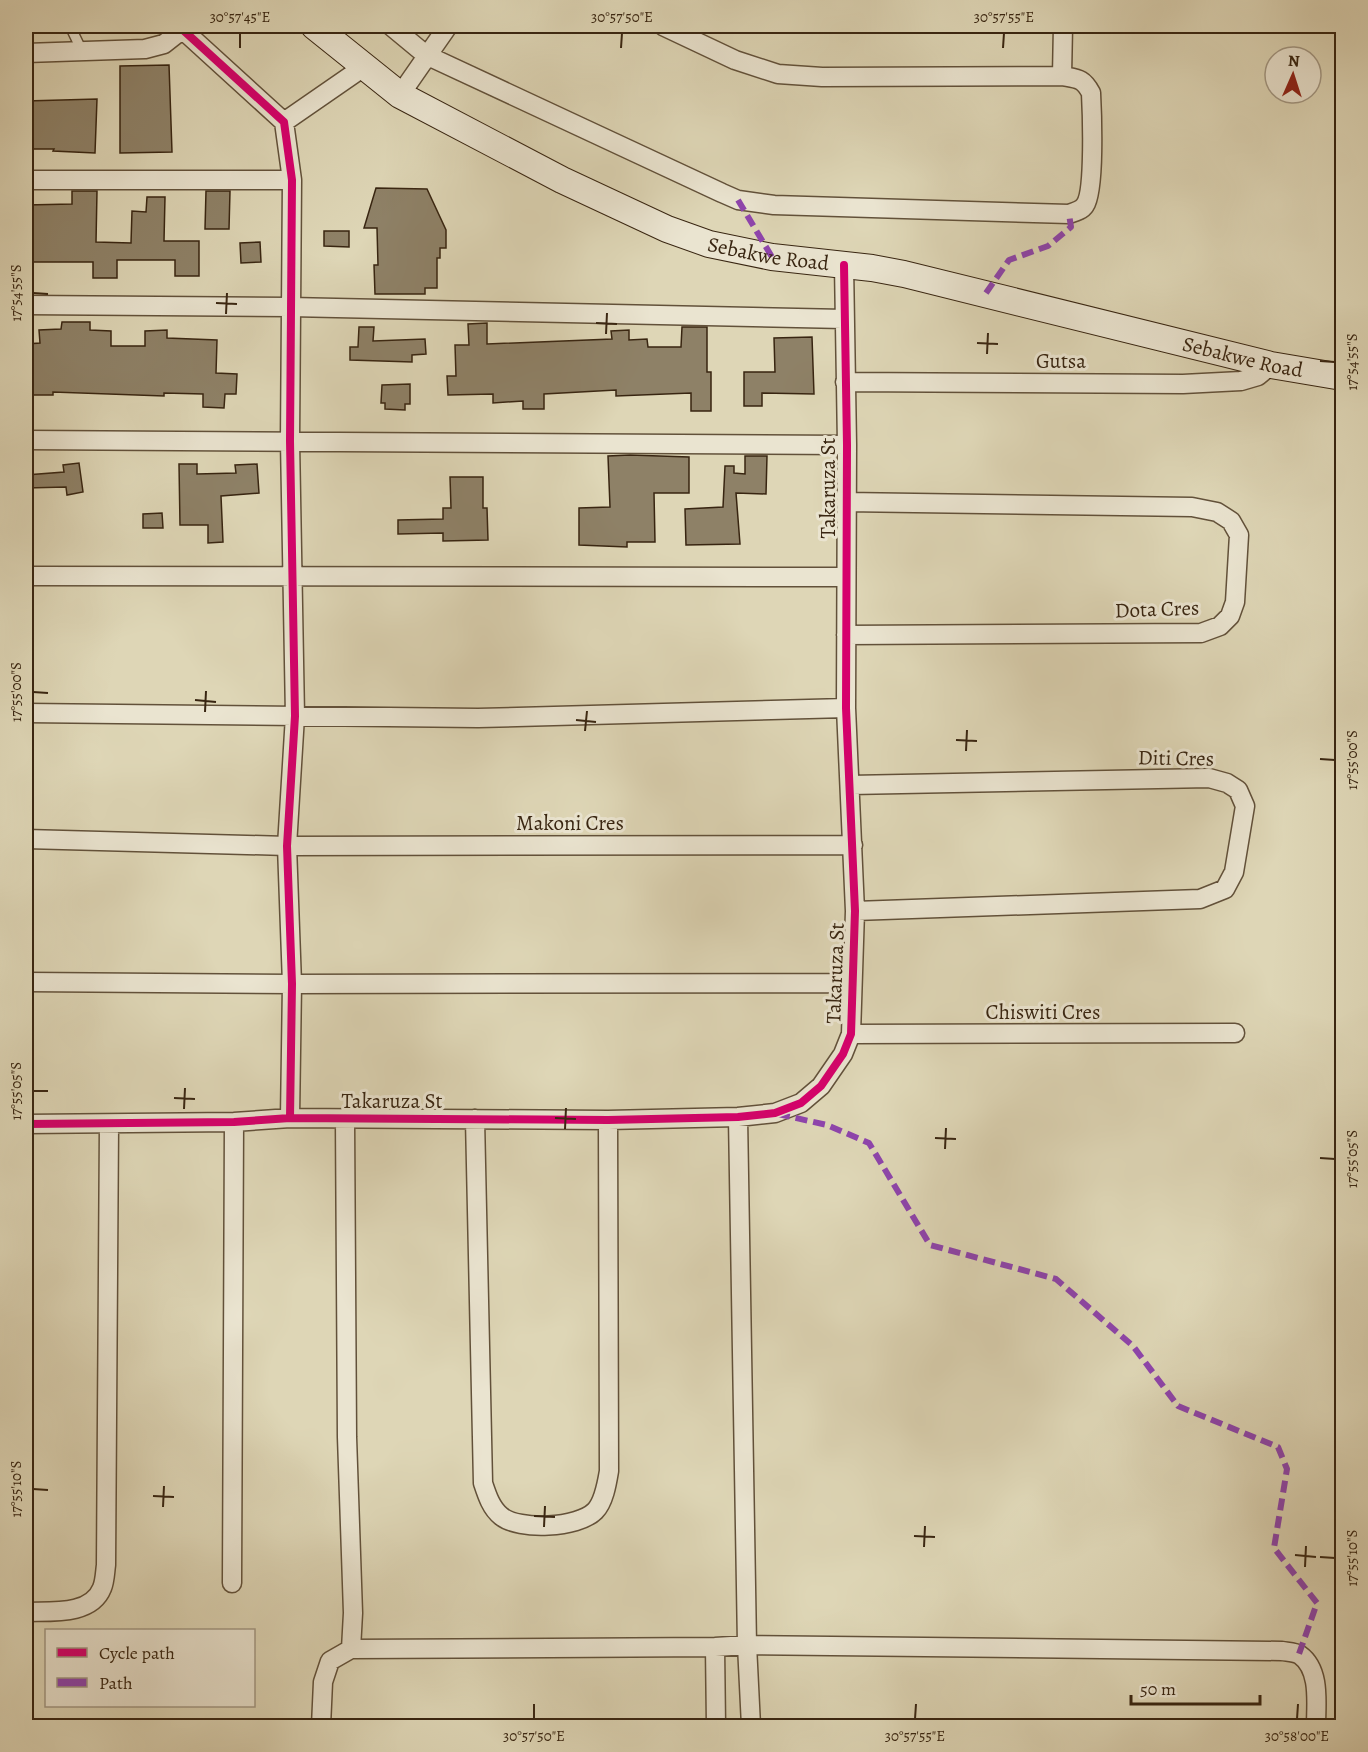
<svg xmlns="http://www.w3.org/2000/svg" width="1368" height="1752" font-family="Alegreya,serif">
<rect width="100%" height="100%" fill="#ded6b6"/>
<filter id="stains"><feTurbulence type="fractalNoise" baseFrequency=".00333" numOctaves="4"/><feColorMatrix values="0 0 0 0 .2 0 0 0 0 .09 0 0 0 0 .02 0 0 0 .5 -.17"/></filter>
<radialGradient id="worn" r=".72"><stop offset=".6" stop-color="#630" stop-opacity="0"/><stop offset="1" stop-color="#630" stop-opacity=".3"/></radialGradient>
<path fill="#8e8167" stroke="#382511" stroke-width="1.5" d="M 169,65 L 172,152 L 120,153 L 120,66 Z
M 97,99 L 95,153 L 53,151 L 54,149 L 26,149 L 26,101 Z
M 376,188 L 427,189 L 446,230 L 446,248 L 440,248 L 440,258 L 437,258 L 437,288 L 425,288 L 425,294 L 375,294 L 374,265 L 378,265 L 377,228 L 364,228 Z
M 72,191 L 97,191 L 96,242 L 131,243 L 132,211 L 146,212 L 147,197 L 165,197 L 164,241 L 199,241 L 199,276 L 175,276 L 175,260 L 117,260 L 117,278 L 93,278 L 93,262 L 26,262 L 26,205 L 72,204 Z
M 206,191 L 230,191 L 229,229 L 205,229 Z
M 324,231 L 349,231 L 349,247 L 324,246 Z
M 260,242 L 261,262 L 241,263 L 240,243 Z
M 62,322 L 90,322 L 90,330 L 111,331 L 111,346 L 145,346 L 145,331 L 167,330 L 167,338 L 217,340 L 216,373 L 237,374 L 236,394 L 225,394 L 224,408 L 203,407 L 203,394 L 164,393 L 164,396 L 53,392 L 53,395 L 26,395 L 26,344 L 40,343 L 39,330 L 61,329 Z
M 487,323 L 487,344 L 612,339 L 611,331 L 629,330 L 629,340 L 647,339 L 648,347 L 681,347 L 682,327 L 707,327 L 707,372 L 711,372 L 711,411 L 691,411 L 691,393 L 616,396 L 616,390 L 544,394 L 544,409 L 523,409 L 523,401 L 493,403 L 493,394 L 448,395 L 447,376 L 456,376 L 455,345 L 469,345 L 468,324 Z
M 359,327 L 374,327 L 373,341 L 425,339 L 426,354 L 412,355 L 412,362 L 350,360 L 350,347 L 358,347 Z
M 812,337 L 814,394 L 762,393 L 762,406 L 744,406 L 744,372 L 775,372 L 774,338 Z
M 410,384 L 410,404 L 405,404 L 405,410 L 385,409 L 385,403 L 381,403 L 382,385 Z
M 630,455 L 689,457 L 689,493 L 654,493 L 655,542 L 627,542 L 627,547 L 579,545 L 579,508 L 610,507 L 608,456 Z
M 745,456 L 767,456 L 766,494 L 736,493 L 740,544 L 686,545 L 685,509 L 723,507 L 725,466 L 734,466 L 734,473 L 745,474 Z
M 79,463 L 83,492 L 67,495 L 66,487 L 26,488 L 26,475 L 64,472 L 63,465 Z
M 179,464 L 197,464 L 197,474 L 236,473 L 235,465 L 257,464 L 259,493 L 221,496 L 223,542 L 208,543 L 208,525 L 180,525 Z
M 450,477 L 483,477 L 483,508 L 487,508 L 488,540 L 443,541 L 443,533 L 398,534 L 398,520 L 443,519 L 443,508 L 451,508 Z
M 162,513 L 163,528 L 143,528 L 143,514 Z"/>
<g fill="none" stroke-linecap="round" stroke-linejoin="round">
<defs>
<path id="lane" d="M 70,26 L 82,51"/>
<path id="street" d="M 391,26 L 426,55 L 722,193 L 738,200 L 774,205 L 1069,214 C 1075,212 1082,210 1085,205 C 1095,191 1092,112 1091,93 C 1083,78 1078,79 1062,76
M 663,26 L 735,60 L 778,74 L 822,77 L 1062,76 L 1063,26
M 183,30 L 284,122 L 292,180 L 290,441 L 295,716 L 287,846 L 292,984 L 290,1118
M 26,53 L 145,49 L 164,44 L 187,26
M 400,95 L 448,26
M 284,122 L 365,66
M 26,180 L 292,180
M 26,305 L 290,307 L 844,319
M 845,382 L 1183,384 L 1241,381 L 1258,376 L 1271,365
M 26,440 L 847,445
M 846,502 L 1192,507 L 1217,512 L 1231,521 L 1239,535 L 1235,602 L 1230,616 L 1220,626 L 1201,633 L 846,635
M 26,576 L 845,577
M 26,713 L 478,718 L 846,708
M 850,785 L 1209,778 L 1227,783 L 1238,790 L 1245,806 L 1234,872 L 1225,889 L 1200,899 L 855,911
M 26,839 L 287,846 L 853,845
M 26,982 L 292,984 L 852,983
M 851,1034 L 1235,1033
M 738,1117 L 747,1645 L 751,1726
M 475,1119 L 483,1483 C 487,1495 491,1508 501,1516 C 519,1531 578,1528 595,1511 C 604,1502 607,1483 609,1471 L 608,1120
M 345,1120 L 347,1437 L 353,1613 L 351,1649
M 26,1124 L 234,1122 L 290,1118 L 608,1120 L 738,1117 L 775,1113 L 801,1103 L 821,1086 L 843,1054 L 851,1034 L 855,911 L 846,708 L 847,445 L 844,265
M 232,1583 L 234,1122
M 26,1612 C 50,1611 91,1616 102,1588 C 105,1581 105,1572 106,1565 L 109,1124
M 715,1647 L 716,1726
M 321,1726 L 323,1682 L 330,1661 L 351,1649 L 715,1647 L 747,1645 L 1282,1651 C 1288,1652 1295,1652 1300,1655 C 1321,1670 1316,1704 1316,1726"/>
<g id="secondary">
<path id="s1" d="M 314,26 L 400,95 L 562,180 L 667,229 L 709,244 L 772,257 L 872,268 L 904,274 L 1271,365 L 1342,377"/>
</g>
</defs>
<use href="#lane" stroke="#62513a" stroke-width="12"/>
<use href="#street" stroke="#62513a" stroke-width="21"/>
<use href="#secondary" stroke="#382511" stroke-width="28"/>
<use href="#lane" stroke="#eae4d0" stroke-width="9"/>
<use href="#street" stroke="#eae4d0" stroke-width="18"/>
<use href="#secondary" stroke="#eae4d0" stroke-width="26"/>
<path stroke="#8e44ad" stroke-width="6" stroke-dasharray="12 6" stroke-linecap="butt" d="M 738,200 L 772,257
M 986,293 L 1009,260 L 1048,246 L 1071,227 L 1069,214
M 778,1114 L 827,1125 L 869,1143 L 930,1245 L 1056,1279 L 1133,1346 L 1178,1406 L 1278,1447 L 1287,1469 L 1274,1548 L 1317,1603 L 1299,1654"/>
<defs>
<path id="cycleway" d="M 183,30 L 284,122 L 292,180 L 290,441 L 295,716 L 287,846 L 292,984 L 290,1118
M 26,1124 L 234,1122 L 290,1118 L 608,1120 L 738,1117 L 775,1113 L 801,1103 L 821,1086 L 843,1054 L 851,1034 L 855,911 L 846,708 L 847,445 L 844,265"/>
</defs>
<use href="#cycleway" stroke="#eae4d0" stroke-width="11"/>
<use href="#cycleway" stroke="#d6006c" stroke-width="8"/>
</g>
<path fill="none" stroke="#382511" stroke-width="2" d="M 240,48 L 240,33M 621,48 L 622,33M 1003,48 L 1004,33M 33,293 L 48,294M 216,303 L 237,304M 226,314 L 227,293M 596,323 L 617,324M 606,334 L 607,313M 977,343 L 998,344M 987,354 L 988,333M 1320,361 L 1335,362M 33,692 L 48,693M 195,700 L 216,702M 205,712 L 206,691M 576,720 L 596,722M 585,731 L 587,711M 956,740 L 977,741M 966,751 L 967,730M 1320,759 L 1335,760M 33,1091 L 48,1091M 174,1098 L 195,1099M 184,1109 L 185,1088M 555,1118 L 576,1119M 565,1129 L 566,1108M 935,1138 L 956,1139M 945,1149 L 946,1128M 1320,1158 L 1335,1159M 33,1489 L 48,1490M 153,1496 L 174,1497M 163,1507 L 164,1486M 534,1516 L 555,1517M 544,1527 L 545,1506M 914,1536 L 935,1537M 924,1547 L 925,1526M 1295,1555 L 1316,1557M 1320,1557 L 1335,1558M 1305,1567 L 1306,1546M 534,1719 L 534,1704M 915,1719 L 916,1704M 1297,1719 L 1298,1704"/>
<g text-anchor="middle" stroke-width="6" stroke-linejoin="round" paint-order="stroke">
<g font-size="21" fill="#382511" stroke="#eae4d0">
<text dy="7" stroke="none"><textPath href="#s1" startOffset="514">Sebakwe Road</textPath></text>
<text dy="7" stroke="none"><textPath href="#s1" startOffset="1000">Sebakwe Road</textPath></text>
<text x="1061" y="368">Gutsa</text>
<text transform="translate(828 488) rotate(-90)" y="7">Takaruza St</text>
<text transform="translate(1157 609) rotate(-2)" y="7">Dota Cres</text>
<text transform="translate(1176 758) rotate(1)" y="7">Diti Cres</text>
<text x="570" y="830">Makoni Cres</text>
<text transform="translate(835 973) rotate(-88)" y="7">Takaruza St</text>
<text x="1043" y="1019">Chiswiti Cres</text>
<text x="392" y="1108">Takaruza St</text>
</g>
</g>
<rect width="1368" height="1752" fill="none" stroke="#ded6b6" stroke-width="66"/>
<rect x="45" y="1629" width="210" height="78" fill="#eae4d0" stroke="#a39884" stroke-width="1.5"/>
<rect x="57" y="1648" width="30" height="9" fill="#d6006c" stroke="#a39884" stroke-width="1.5"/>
<text x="99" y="1659" font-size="18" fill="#382511">Cycle path</text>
<rect x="57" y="1678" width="30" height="9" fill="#8e44ad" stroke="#a39884" stroke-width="1.5"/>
<text x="99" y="1689" font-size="18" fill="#382511">Path</text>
<g transform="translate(1293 75) rotate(3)"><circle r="28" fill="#eae4d0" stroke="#a39884" stroke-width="1.5"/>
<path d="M0-4.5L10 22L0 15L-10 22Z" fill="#8f2418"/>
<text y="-9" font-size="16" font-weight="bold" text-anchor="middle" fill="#382511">N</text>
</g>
<path d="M1131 1695v9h129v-9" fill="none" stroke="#382511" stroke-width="3"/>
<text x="1140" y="1695" font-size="18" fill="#382511" stroke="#eae4d0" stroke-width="4.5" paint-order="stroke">50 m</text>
<rect x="33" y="33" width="1302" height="1686" fill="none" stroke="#382511" stroke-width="2"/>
<g font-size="15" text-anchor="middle" fill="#382511">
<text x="240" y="22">30°57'45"E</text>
<text x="622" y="22">30°57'50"E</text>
<text x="1004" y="22">30°57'55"E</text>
<text transform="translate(16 293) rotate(-90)" y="5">17°54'55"S</text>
<text transform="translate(1352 362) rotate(-90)" y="5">17°54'55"S</text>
<text transform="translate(16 692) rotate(-90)" y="5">17°55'00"S</text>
<text transform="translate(1352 760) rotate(-90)" y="5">17°55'00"S</text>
<text transform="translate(16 1091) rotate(-90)" y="5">17°55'05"S</text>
<text transform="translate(1352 1159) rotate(-90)" y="5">17°55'05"S</text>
<text transform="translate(16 1489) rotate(-90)" y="5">17°55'10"S</text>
<text transform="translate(1352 1558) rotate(-90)" y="5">17°55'10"S</text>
<text x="534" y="1741">30°57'50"E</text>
<text x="915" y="1741">30°57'55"E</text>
<text x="1297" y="1741">30°58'00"E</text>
</g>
<rect width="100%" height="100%" filter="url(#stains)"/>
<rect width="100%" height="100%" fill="url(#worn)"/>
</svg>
